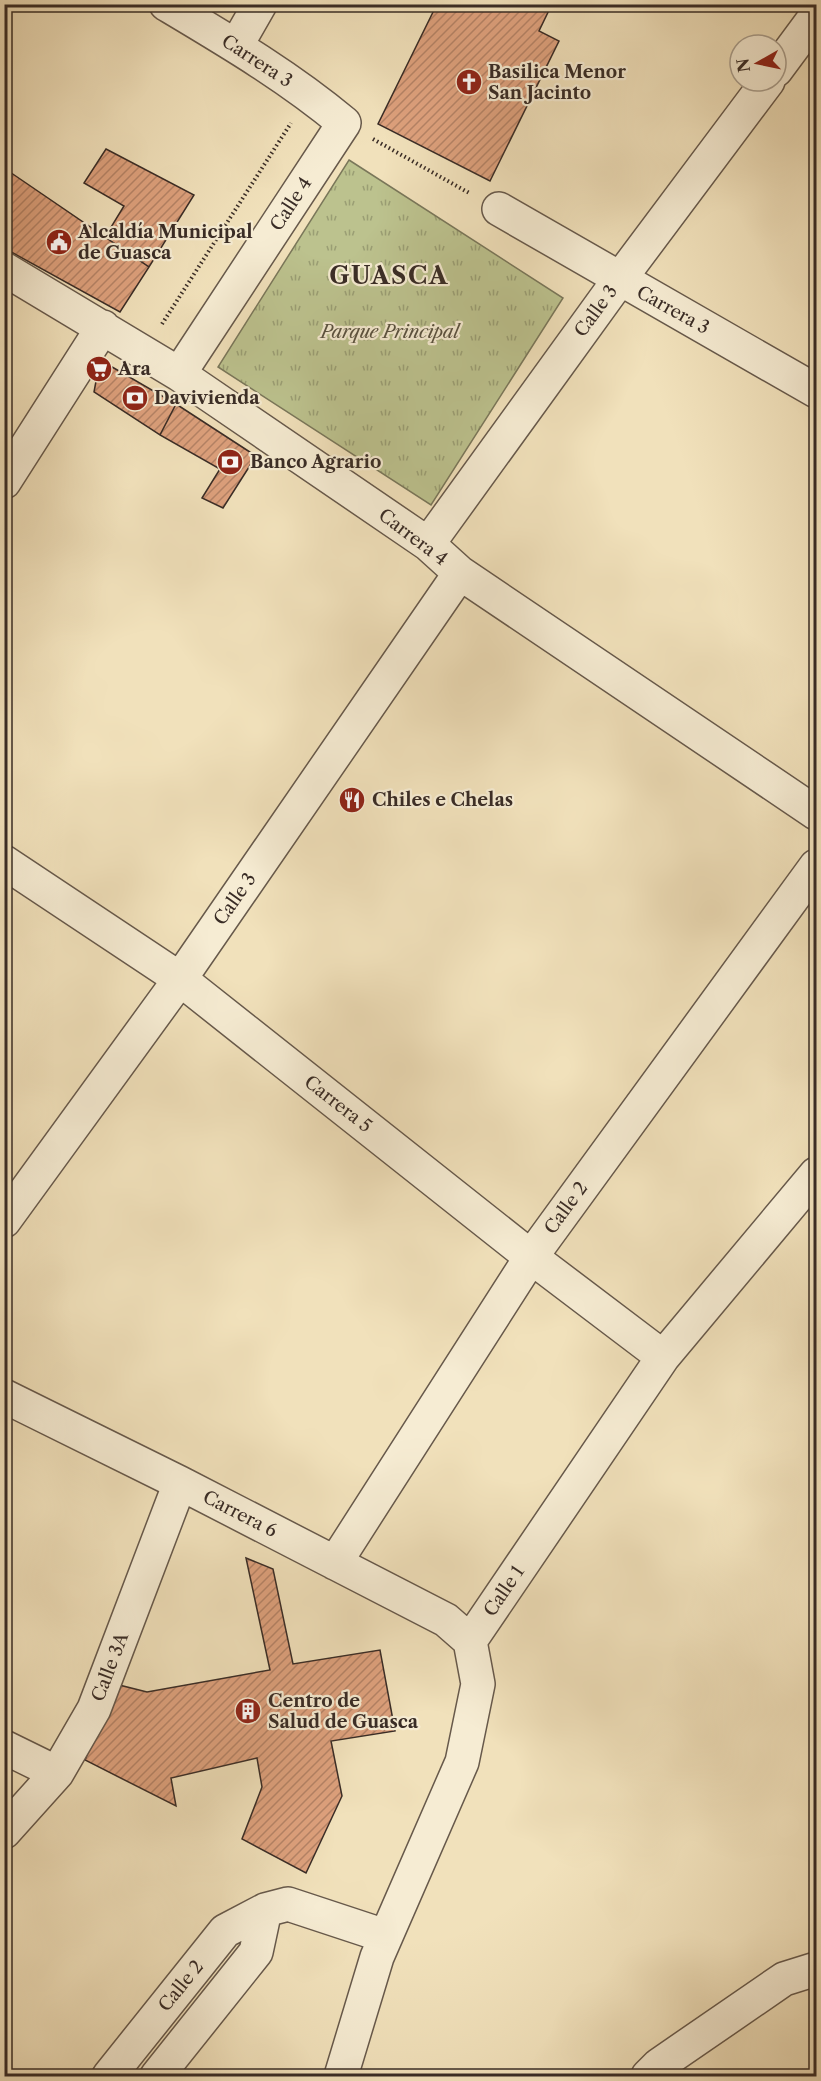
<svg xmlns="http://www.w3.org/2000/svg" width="821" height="2081" font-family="'Libre Caslon Text',serif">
<defs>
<pattern id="park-tufts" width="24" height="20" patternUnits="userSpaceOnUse" patternTransform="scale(1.5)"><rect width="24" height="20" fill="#bcc28e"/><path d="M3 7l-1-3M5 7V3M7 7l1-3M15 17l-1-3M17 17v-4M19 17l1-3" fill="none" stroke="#9a9e74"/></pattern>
<pattern id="building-hatch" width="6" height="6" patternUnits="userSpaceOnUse" patternTransform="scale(1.5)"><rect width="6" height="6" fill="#dea17d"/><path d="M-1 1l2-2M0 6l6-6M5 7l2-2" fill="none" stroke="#b58366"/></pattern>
</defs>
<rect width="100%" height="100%" fill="#f1e1bb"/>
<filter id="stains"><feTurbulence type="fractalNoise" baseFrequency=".00333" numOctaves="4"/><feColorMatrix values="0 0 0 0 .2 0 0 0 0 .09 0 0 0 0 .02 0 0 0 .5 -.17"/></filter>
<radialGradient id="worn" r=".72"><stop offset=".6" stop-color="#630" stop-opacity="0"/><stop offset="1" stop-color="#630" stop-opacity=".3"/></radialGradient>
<path fill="url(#park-tufts)" stroke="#7a775a" stroke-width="1.5" d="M 349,160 L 563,298 L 431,505 L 218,367 Z"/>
<path fill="url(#building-hatch)" stroke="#392c26" stroke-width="1.5" d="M 437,4 L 552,4 L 539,31 L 559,41 L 490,181 L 378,124 Z
M 106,149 L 194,195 L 149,267 L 105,237 L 124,206 L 84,183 Z
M 4,168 L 149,267 L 120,312 L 4,248 Z
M 100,360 L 176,404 L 160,435 L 94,392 Z
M 176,404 L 256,456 L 223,508 L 202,498 L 220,469 L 160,435 Z
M 246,1558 L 273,1569 L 293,1664 L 380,1650 L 395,1731 L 331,1741 L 342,1796 L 306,1873 L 242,1839 L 262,1787 L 257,1758 L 171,1778 L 176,1806 L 85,1760 L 115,1684 L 147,1692 L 270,1670 Z"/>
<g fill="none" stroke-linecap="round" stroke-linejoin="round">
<defs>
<path id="minor" d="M 166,4 C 228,41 289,77 344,123 L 179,374
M 236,46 L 260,4
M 776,70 L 816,16
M 499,209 L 816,391
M 4,269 L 179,374 L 428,544 L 460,573 L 816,813
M 4,482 L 103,327
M 428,544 L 619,280 L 768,81
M 4,862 L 180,979 L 531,1257 L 663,1357
M 4,1221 L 180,979 L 460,573
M 4,1396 L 180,1483 L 446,1620 L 470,1641
M 335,1563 L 531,1257 L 816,866
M 4,1747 L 57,1773
M 4,1832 L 57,1773 L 94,1709 L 180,1483
M 109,2076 L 225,1931 L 265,1910 L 288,1904 L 385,1936
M 157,2076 L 256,1952 L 265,1910
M 341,2076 L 377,1957 L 462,1762 L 478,1684 L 470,1641 L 663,1357 L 816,1174
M 648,2076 L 659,2065 L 784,1979 L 816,1969"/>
</defs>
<use href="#minor" stroke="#67594b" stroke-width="36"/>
<path stroke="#392c26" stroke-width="4" stroke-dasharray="1.5 3" stroke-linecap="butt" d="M 373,139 L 471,194
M 162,324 L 291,123"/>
<use href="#minor" stroke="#f6ecd3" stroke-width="33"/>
</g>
<defs>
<symbol id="church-disc" viewBox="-11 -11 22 22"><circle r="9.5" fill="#8f2418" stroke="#f6ecd3"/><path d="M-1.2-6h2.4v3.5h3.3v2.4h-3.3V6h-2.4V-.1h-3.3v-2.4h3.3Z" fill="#fff"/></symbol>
<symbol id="civic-disc" viewBox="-11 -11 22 22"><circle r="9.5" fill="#8f2418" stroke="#f6ecd3"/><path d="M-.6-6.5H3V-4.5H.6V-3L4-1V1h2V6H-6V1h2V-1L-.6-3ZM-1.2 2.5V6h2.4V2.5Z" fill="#fff"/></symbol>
<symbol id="supermarket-disc" viewBox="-11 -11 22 22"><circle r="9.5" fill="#8f2418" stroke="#f6ecd3"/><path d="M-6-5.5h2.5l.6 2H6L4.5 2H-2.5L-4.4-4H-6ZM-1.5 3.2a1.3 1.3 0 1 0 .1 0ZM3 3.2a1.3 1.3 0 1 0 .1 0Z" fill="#fff"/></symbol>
<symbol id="bank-disc" viewBox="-11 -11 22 22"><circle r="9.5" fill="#8f2418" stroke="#f6ecd3"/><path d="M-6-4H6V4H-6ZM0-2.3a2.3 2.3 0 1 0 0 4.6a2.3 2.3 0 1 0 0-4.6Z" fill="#fff"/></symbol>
<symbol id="restaurant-disc" viewBox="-11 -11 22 22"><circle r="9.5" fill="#8f2418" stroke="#f6ecd3"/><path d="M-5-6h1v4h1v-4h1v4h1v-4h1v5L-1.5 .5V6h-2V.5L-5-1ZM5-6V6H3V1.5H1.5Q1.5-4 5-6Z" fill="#fff"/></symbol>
<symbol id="building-disc" viewBox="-11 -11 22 22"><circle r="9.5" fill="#8f2418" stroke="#f6ecd3"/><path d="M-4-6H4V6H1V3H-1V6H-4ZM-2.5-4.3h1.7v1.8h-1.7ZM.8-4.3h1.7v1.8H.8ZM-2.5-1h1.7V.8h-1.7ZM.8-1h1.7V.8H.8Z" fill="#fff"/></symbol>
</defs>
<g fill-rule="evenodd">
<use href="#church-disc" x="454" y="67" width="30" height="30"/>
<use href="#civic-disc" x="44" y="227" width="30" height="30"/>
<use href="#supermarket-disc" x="84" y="354" width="30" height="30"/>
<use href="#bank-disc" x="120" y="383" width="30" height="30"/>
<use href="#bank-disc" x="215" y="447" width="30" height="30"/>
<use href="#restaurant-disc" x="337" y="785" width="30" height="30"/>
<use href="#building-disc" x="233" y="1696" width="30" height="30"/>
</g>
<g text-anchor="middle" stroke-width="4.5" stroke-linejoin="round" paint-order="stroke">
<g font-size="18" fill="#392c26" stroke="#f6ecd3">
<text transform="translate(257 61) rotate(33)" y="6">Carrera 3</text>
<text transform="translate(291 204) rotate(-57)" y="6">Calle 4</text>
<text transform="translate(673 310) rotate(29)" y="6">Carrera 3</text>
<text transform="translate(596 311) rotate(-54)" y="6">Calle 3</text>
<text transform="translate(413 537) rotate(37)" y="6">Carrera 4</text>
<text transform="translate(235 899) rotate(-55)" y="6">Calle 3</text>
<text transform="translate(338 1104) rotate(38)" y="6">Carrera 5</text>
<text transform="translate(566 1208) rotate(-54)" y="6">Calle 2</text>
<text transform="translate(240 1514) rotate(27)" y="6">Carrera 6</text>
<text transform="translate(504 1591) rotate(-56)" y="6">Calle 1</text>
<text transform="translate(110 1667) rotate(-69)" y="6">Calle 3A</text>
<text transform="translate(181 1986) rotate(-51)" y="6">Calle 2</text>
</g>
<g font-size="18" font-weight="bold" fill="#392c26" stroke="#f6ecd3" text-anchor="start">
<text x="488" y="78">Basilica Menor<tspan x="488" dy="21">San Jacinto</tspan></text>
<text x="78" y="238">Alcaldía Municipal<tspan x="78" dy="21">de Guasca</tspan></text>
<text x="118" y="375">Ara</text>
<text x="154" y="404">Davivienda</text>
<text x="250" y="468">Banco Agrario</text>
<text x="372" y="806">Chiles e Chelas</text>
<text x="268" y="1707">Centro de<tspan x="268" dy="21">Salud de Guasca</tspan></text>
</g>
<g font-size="18" font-style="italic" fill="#5a5240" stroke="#f6ecd3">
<text x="390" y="338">Parque Principal</text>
</g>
<g font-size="24" font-weight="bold" letter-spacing="1.5" fill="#392c26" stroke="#f6ecd3">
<text x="389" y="284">GUASCA</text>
</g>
</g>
<rect width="821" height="2081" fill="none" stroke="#f1e1bb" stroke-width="24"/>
<rect x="6" y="6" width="809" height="2069" fill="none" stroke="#392c26" stroke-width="3"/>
<rect x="12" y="12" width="797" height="2057" fill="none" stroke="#392c26" stroke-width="1.5"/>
<g transform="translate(758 63) rotate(261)"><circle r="28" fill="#f6ecd3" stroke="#aa9f8e" stroke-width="1.5"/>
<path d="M0-4.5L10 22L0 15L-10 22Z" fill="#8f2418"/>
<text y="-9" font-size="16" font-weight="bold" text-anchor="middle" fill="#392c26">N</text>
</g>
<rect width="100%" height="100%" filter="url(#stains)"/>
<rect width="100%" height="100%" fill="url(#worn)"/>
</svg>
